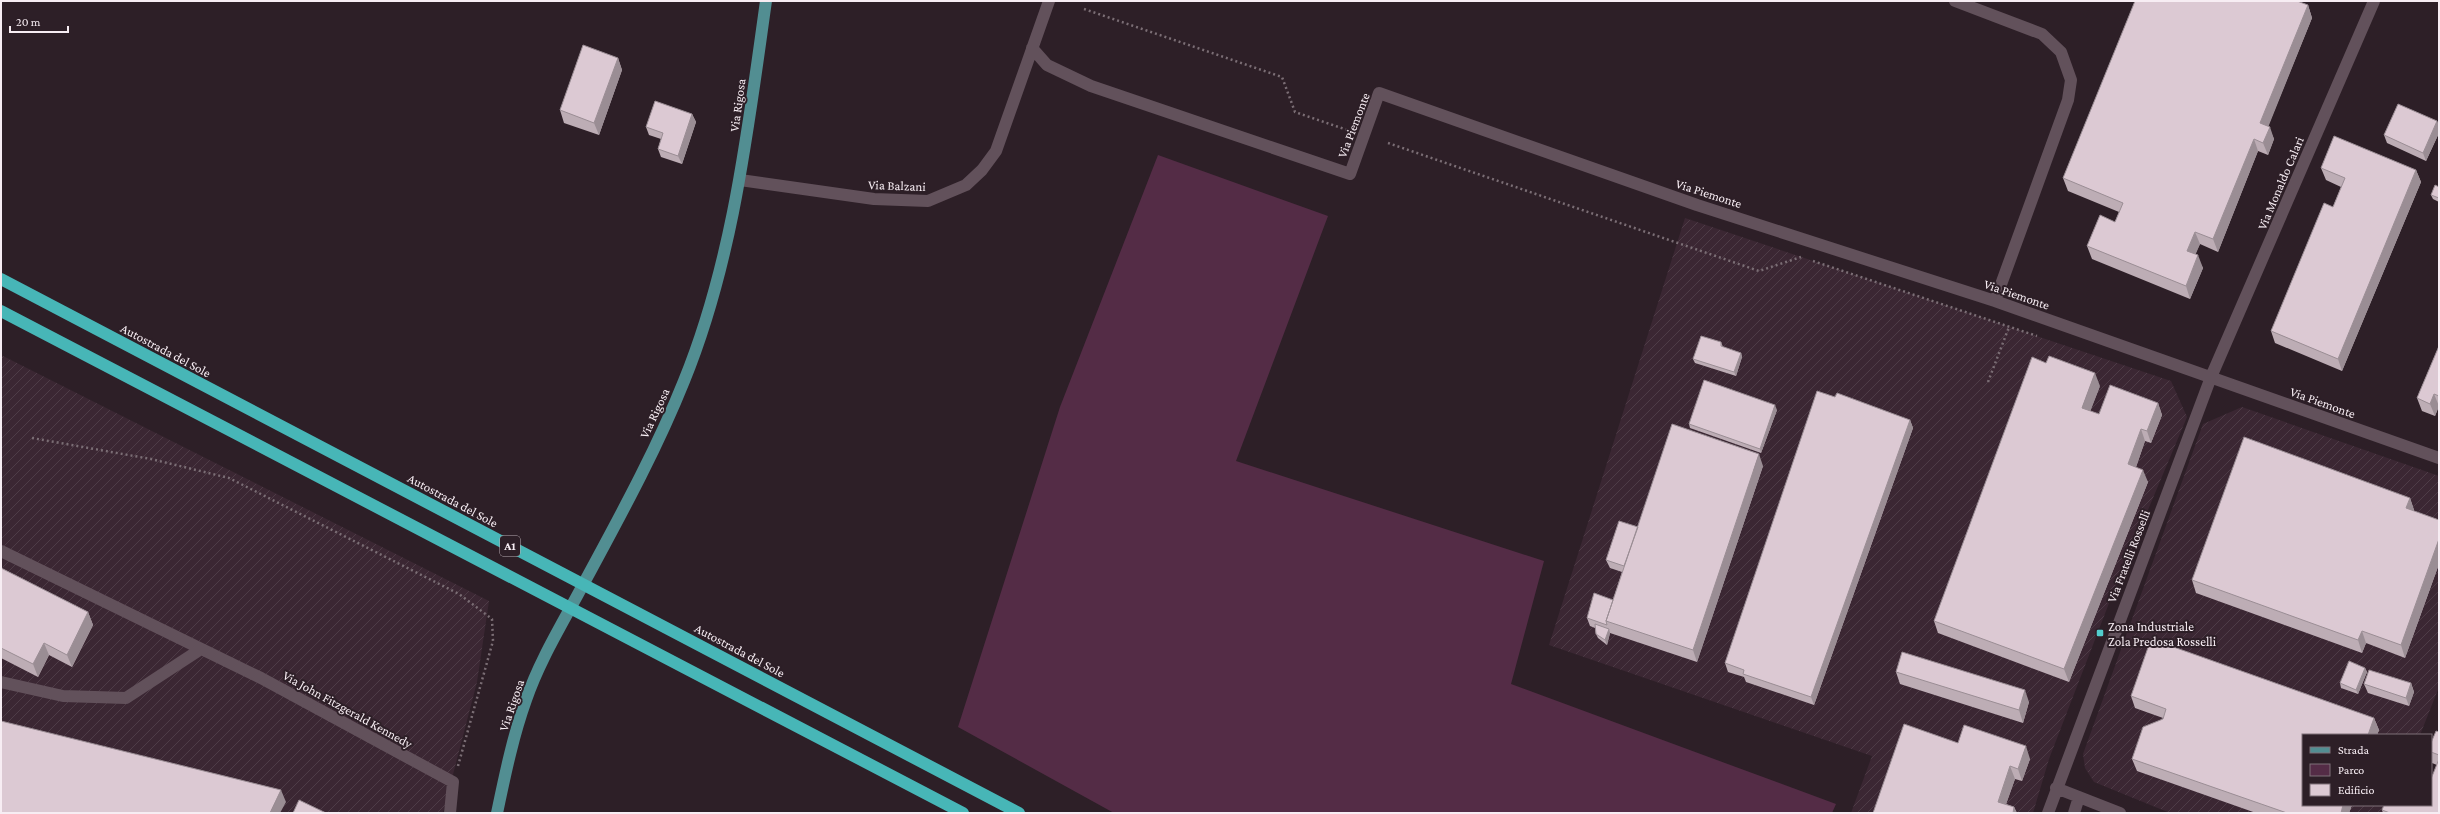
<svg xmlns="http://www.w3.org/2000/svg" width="2440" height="814" font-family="'Crimson Pro',serif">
<defs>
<pattern id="industrial-furrows" width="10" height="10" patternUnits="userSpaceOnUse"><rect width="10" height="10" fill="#3b2733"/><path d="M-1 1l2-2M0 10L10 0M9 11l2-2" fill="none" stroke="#4e3c47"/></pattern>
</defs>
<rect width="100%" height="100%" fill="#2d1f27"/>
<path fill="url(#industrial-furrows)" d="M 1685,218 L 2171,381 L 2187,417 L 2111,598 L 2049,759 L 2033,813 L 1851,813 L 1872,756 L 1549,645 Z
M 1,355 L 489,601 L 477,682 L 443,813 L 1,813 Z
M 2242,407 L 2439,476 L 2439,687 L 2420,735 L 2303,735 L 2303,805 L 2391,805 L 2388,813 L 2170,813 L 2094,782 L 2085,768 L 2083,754 L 2203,424 Z"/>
<path fill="#542c46" d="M 1158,155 L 1328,216 L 1236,461 L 1544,561 L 1511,684 L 1836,804 L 1832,813 L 1114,813 L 958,727 L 1060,407 Z"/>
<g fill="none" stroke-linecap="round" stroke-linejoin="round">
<path stroke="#7b6e75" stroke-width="2.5" stroke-dasharray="2 3" stroke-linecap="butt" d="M 1084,9 L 1282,77 L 1295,112 L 1350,131
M 1388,143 L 1759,271 L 1801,257
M 1813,261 L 2037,336
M 1988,382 L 2009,327
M 32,438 L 151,459 L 229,478 L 459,594 L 492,619 L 493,641 L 458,766"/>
<path stroke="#62515b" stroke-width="12" d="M 1955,1 L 2042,34 L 2061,52 L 2071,80 L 2068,100 L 1995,301
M 1032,48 L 1047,65 L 1091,86 L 1350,174 L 1379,93 L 1697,205 L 1995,301 L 2439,458
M 740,180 L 874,199 L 928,201 L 966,185 L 982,170 L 996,151 L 1049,1
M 1,551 L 261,678 L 453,782 L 450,813
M 1,682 L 63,696 L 126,698 L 201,649
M 2056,788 L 2120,813
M 2048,813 L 2211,377 L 2374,1
M 2074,813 L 2079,797"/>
<path stroke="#528e92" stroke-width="12" d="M 497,813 C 505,775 513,736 526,700 C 540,659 564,621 584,583 C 619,518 656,451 684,381 C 733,261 748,128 766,1"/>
<path stroke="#47b6b7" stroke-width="12" d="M 1,279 L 1019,813
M 1,311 L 963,813"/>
</g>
<path fill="#bdadb5" d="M 2308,5 L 2312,18 L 2268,126 L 2274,139 L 2268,155 L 2258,151 L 2218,252 L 2200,244 L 2195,254 L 2203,268 L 2190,299 L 2092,259 L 2087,246 L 2115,222 L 2119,212 L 2068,191 L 2063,178 Z
M 618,58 L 622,70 L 599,135 L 564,123 L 560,110 Z
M 692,114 L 696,122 L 682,164 L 661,157 L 658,149 L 661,139 L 649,135 L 646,127 Z
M 2437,121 L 2439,126 L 2439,133 L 2426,161 L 2387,143 L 2384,135 Z
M 2321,168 L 2416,170 L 2421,182 L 2342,371 L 2275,343 L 2271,331 L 2333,207 L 2341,187 L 2326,180 Z
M 2439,187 L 2439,202 L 2433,199 L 2431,195 Z
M 1721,342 L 1723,347 L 1741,353 L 1742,357 L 1736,376 L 1695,363 L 1693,359 Z
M 2439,346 L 2439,406 L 2435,416 L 2422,411 L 2417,398 Z
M 2100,386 L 2090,411 L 2099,414 L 2158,403 L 2162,415 L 2151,443 L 2145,441 L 2136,467 L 2148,482 L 2069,682 L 1938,633 L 1934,621 Z
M 1835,397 L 1910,420 L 1913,428 L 1814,705 L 1746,682 L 1744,677 L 1728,672 L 1725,663 Z
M 1777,410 L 1761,453 L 1690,428 L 1689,424 Z
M 1763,466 L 1697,662 L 1610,633 L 1607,645 L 1598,638 L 1596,634 L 1595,628 L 1590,626 L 1587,618 L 1613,600 L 1622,572 L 1610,568 L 1606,560 L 1638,527 Z
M 2410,498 L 2414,510 L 2414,511 L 2439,520 L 2439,564 L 2405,658 L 2366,643 L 2362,653 L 2196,593 L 2192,580 Z
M 1,568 L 88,612 L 93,625 L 72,667 L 49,655 L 38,677 L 1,658 Z
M 2365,668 L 2367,672 L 2358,694 L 2341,688 L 2340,683 Z
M 1896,672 L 2029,702 L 2023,723 L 1900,684 Z
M 2411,683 L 2414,692 L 2409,706 L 2368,693 L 2364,684 Z
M 2131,696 L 2374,718 L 2379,730 L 2377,735 L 2303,735 L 2303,805 L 2352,805 L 2349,813 L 2256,813 L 2137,771 L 2132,759 L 2163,718 L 2135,708 Z
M 2439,732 L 2439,813 L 2383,813 L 2382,810 L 2431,805 L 2437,765 L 2432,763 L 2431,759 L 2431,743 Z
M 1958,743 L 2030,759 L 2022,781 L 2015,779 L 2006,804 L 2014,807 L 2017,813 L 1873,813 Z"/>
<path fill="#9a8d94" d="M 2308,5 L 2312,18 L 2265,135 L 2260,123 Z
M 618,58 L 622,70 L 599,135 L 594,123 Z
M 692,114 L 696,122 L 682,164 L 678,156 Z
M 2437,121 L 2439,126 L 2439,133 L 2426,161 L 2423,153 Z
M 2270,127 L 2274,139 L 2268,155 L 2263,143 Z
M 2254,139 L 2258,151 L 2218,252 L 2213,239 Z
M 2416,170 L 2421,182 L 2342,371 L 2338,359 Z
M 2195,232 L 2200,244 L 2192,263 L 2187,251 Z
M 2198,255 L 2203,268 L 2190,299 L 2186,286 Z
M 1741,353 L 1742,357 L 1736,376 L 1734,372 Z
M 2095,373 L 2100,386 L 2087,420 L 2082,408 Z
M 2434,394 L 2439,406 L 2435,416 L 2430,404 Z
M 2158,403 L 2162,415 L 2151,443 L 2147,431 Z
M 1775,405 L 1777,410 L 1761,453 L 1760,449 Z
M 1910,420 L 1913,428 L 1814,705 L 1811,697 Z
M 2141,429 L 2145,441 L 2133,476 L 2128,464 Z
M 1759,454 L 1763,466 L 1697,662 L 1693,650 Z
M 2143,470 L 2148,482 L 2069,682 L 2064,669 Z
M 2410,498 L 2414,510 L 2410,521 L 2406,508 Z
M 2439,539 L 2439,564 L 2405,658 L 2401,645 Z
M 88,612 L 93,625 L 72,667 L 67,655 Z
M 1609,629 L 1610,633 L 1607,645 L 1605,640 Z
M 2362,631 L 2366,643 L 2362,653 L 2358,640 Z
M 44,643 L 49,655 L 38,677 L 33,664 Z
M 2365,668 L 2367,672 L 2358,694 L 2356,690 Z
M 2411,683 L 2414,692 L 2409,706 L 2406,698 Z
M 2025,690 L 2029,702 L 2023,723 L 2019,710 Z
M 2374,718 L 2379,730 L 2377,735 L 2368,735 Z
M 2026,746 L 2030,759 L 2022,781 L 2018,769 Z
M 2010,766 L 2015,779 L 2003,813 L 1998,802 Z
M 281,790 L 286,802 L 280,813 L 270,813 Z
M 2343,805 L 2352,805 L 2349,813 L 2341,813 Z
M 2014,807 L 2017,813 L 2013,813 Z"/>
<path fill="#dcc9d3" stroke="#9a8d94" d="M 2135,1 L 2297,1 L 2308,5 L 2260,123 L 2270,127 L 2263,143 L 2254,139 L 2213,239 L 2195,232 L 2187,251 L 2198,255 L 2186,286 L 2087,246 L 2100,215 L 2115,222 L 2123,203 L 2063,178 Z
M 583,45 L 618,58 L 594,123 L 560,110 Z
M 655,101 L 692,114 L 678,156 L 658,149 L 663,133 L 646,127 Z
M 2398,104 L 2437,121 L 2423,153 L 2384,135 Z
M 2334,136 L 2416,170 L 2338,359 L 2271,331 L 2324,203 L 2333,207 L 2345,178 L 2321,168 Z
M 2435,185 L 2439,187 L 2439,198 L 2431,195 Z
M 1701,336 L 1721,342 L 1721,346 L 1741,353 L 1734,372 L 1693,359 Z
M 2439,346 L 2439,396 L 2434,394 L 2430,404 L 2417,398 Z
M 2049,356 L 2095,373 L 2082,408 L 2099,414 L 2110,385 L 2158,403 L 2147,431 L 2141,429 L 2128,464 L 2143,470 L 2064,669 L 1934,621 L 2032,357 L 2046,363 Z
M 1704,380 L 1775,405 L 1760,449 L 1689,424 Z
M 1817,391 L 1835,397 L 1837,393 L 1910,420 L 1811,697 L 1743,674 L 1744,670 L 1725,663 Z
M 1672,424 L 1759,454 L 1693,650 L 1606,621 Z
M 2244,437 L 2410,498 L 2406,508 L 2439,520 L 2439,539 L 2401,645 L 2362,631 L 2358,640 L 2192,580 Z
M 1619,521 L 1638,527 L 1624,566 L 1606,560 Z
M 1,568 L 88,612 L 67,655 L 44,643 L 33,664 L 1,648 Z
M 1594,593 L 1613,600 L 1606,621 L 1607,625 L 1587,618 Z
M 1595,624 L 1609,629 L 1605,640 L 1596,634 Z
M 2151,639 L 2374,718 L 2368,735 L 2303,735 L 2303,805 L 2343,805 L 2341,813 L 2287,813 L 2132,759 L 2143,727 L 2163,719 L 2166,709 L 2131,696 Z
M 1902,652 L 2025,690 L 2019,710 L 1896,672 Z
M 2349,661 L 2365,668 L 2356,690 L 2340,683 Z
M 2369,670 L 2411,683 L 2406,698 L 2364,684 Z
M 1,721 L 281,790 L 270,813 L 1,813 Z
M 1904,724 L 1958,743 L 1964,725 L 2026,746 L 2018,769 L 2010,766 L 1998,802 L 2014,807 L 2013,813 L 1873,813 Z
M 2436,731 L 2439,732 L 2439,755 L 2431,752 L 2431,743 Z
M 2439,759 L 2439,813 L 2390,813 L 2382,810 L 2384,805 L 2431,805 L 2431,779 Z
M 299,800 L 326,813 L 293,813 Z"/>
<rect fill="#52cdcd" stroke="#2d1f27" stroke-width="1.5" x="2096" y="629" width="8" height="8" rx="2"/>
<g text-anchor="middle" stroke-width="4" stroke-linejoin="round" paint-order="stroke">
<rect fill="#2d1f27" stroke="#baafb6" stroke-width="1" x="500" y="536" width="20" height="20" rx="3"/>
<g font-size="12" font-weight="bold" fill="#f7edf3">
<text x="510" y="550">A1</text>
</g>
<g font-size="13" fill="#f7edf3" stroke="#2d1f27">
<text transform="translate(737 105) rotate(-82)" y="5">Via Rigosa</text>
<text transform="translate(1353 125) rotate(-69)" y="5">Via Piemonte</text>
<text transform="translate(2280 183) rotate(-67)" y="5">Via Monaldo Calari</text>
<text transform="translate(897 185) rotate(2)" y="5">Via Balzani</text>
<text transform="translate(1709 193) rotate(18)" y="5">Via Piemonte</text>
<text transform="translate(2017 294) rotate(19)" y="5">Via Piemonte</text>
<text transform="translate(166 350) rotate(28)" y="5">Autostrada del Sole</text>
<text transform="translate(2323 402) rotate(20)" y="5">Via Piemonte</text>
<text transform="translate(654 413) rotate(-65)" y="5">Via Rigosa</text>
<text transform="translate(453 500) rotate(28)" y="5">Autostrada del Sole</text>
<text transform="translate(2128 556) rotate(-69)" y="5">Via Fratelli Rosselli</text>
<text transform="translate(740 650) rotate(28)" y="5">Autostrada del Sole</text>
<text transform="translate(511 705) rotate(-71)" y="5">Via Rigosa</text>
<text transform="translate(348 709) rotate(29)" y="5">Via John Fitzgerald Kennedy</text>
</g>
<g font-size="13" fill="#f7edf3" stroke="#2d1f27" text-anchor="start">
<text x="2108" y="631">Zona Industriale<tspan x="2108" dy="15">Zola Predosa Rosselli</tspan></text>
</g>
</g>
<rect width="2440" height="814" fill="none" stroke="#f7edf3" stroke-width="4"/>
<rect x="2302" y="734" width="130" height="72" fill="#2d1f27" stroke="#7e7179"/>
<rect x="2310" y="747" width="20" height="6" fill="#528e92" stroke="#7e7179"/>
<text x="2338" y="754" font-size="12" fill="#f7edf3">Strada</text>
<rect x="2310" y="764" width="20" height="12" fill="#542c46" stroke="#7e7179"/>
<text x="2338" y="774" font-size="12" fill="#f7edf3">Parco</text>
<rect x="2310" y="784" width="20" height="12" fill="#dcc9d3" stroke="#7e7179"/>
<text x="2338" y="794" font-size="12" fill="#f7edf3">Edificio</text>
<path d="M10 26v6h58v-6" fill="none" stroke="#f7edf3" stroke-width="2"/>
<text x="16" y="26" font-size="12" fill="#f7edf3" stroke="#2d1f27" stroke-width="3" paint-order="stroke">20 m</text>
</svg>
